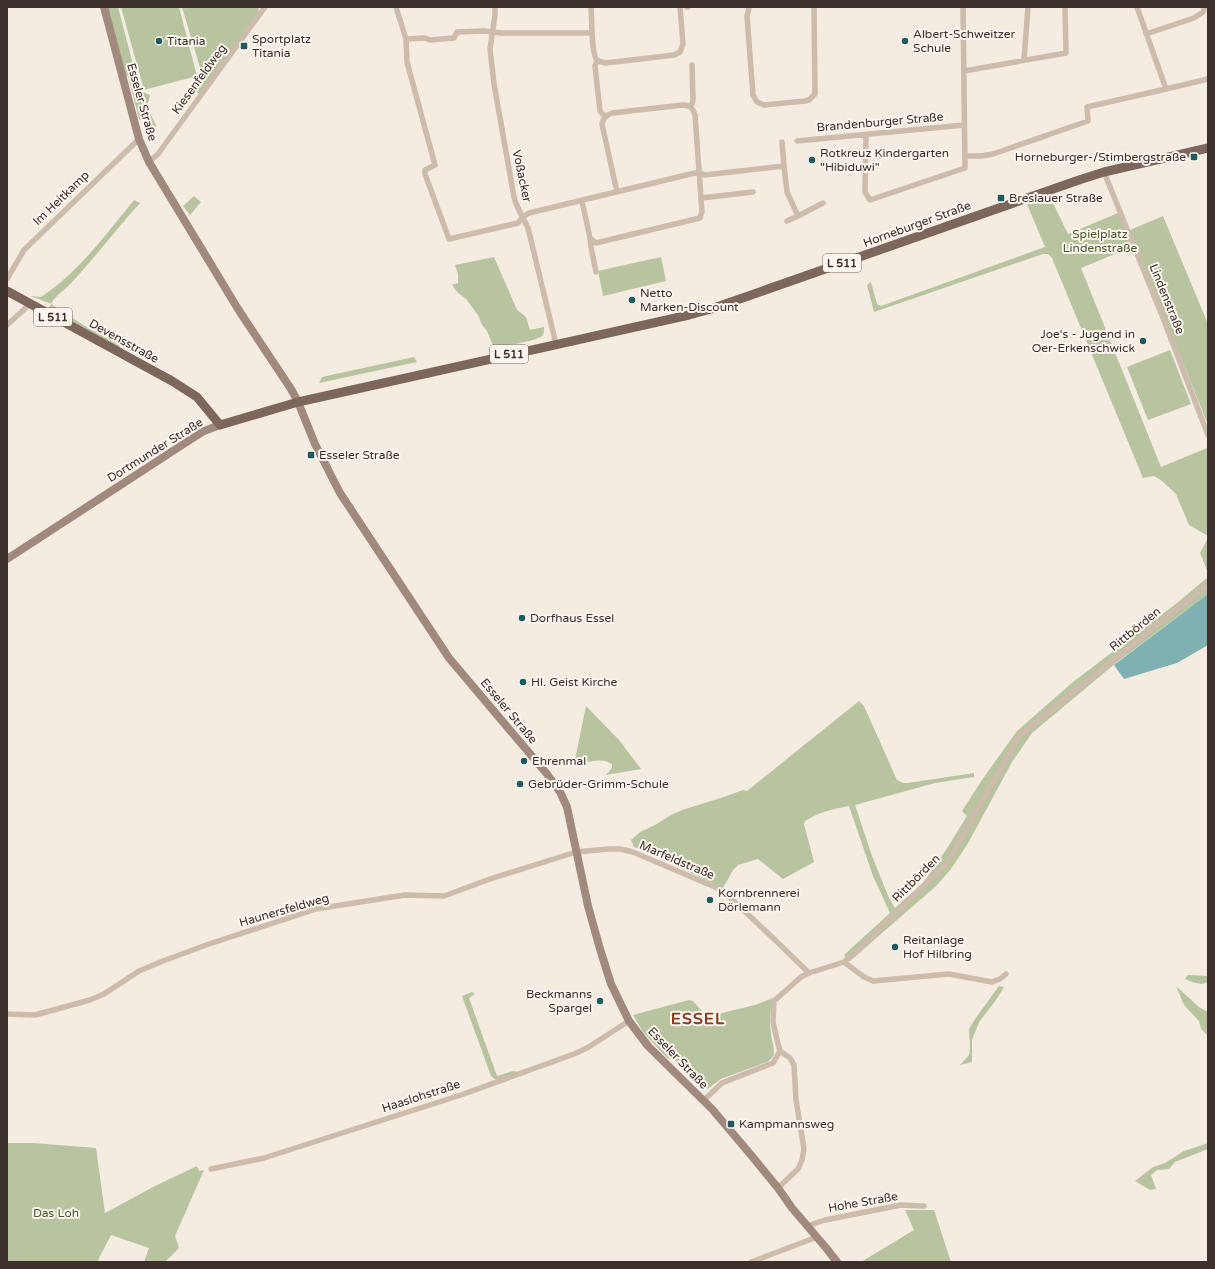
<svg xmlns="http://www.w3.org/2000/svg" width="1215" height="1269" font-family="'Varela Round',sans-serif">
<rect width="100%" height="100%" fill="#f4ebe1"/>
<path fill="#b8c4a0" d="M 107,7 L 118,7 L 140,91 L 150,95 L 147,107 L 157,127 L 139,119 L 128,76 L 126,76 Z
M 121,7 L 179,7 L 197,76 L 144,90 Z
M 182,7 L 255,7 L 254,8 L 259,7 L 258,14 L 199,94 L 193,88 L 201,82 L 205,77 L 202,74 Z
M 194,196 L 201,202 L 190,215 L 183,206 Z
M 1045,198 L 1051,199 L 1068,234 L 1118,213 L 1132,247 L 1081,268 L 1161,467 L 1207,448 L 1208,536 L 1189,525 L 1176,494 L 1161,480 L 1154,476 L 1143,478 L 1052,258 L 1048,254 L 1043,254 L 874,312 L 867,285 L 871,282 L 877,304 L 881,306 L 1045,247 L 1027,204 Z
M 134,200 L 140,203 C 117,228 97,255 74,280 C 67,289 56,294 51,304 L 88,328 L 121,346 L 118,347 L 48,308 L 52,304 L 30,296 L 41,297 C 79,272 106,234 134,200 Z
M 1163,216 L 1208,324 L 1208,425 L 1130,230 Z
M 494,257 L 517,310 L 526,317 L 530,330 L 544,327 C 544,330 544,334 542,336 C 537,341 502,346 494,348 L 487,331 L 482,325 L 478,315 L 466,299 L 458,293 L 452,285 L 458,283 L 458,274 L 455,265 Z
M 661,257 L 666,281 L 603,296 L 598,271 Z
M 1170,350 L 1191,404 L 1148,420 L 1127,367 Z
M 414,357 L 417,362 L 319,383 L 322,377 Z
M 1208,538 L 1208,573 L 1200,553 Z
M 1208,577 L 1208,594 L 1117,662 L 1032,733 L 1012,762 L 967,845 L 951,869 L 936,886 L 850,961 L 844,955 L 890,913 L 873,876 L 849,806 C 833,809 819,812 805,821 L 804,824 L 814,862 L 783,879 L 758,859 L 738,865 L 733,870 L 723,888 L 659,858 L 658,854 L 655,855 L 634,847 L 631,840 L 640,832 L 655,825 L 671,815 L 682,810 L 724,797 L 743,790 L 747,791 L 859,701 L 864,706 L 897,780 L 903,783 L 908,783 L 974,773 L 974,777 L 935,783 L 855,805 L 872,856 L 889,898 L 895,908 L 923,883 L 946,850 L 967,816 L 962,811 L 982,780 L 1017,731 L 1073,682 L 1177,603 Z
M 586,706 L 619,740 L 641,769 L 606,775 L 612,768 L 612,764 C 602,757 589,762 578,764 L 575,760 Z
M 1188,975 L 1208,976 L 1208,982 C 1201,986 1192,982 1185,979 Z
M 999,986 L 1004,987 L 996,1000 L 979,1022 L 972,1040 L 972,1062 L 960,1065 L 969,1055 L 970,1047 L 969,1029 L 975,1019 Z
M 1176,986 L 1199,1007 L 1208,1012 L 1208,1036 L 1201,1029 L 1199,1021 L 1184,1005 Z
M 472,992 L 475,994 L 469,998 L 497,1076 L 513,1071 L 519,1072 L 496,1080 L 491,1076 L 462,996 Z
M 773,998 C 770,1010 769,1021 771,1033 C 771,1039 774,1046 774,1052 C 774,1057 771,1059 767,1062 L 721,1079 L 709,1088 L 707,1089 C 693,1082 685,1067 672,1058 L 668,1059 L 643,1032 L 633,1015 L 689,1000 L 693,1001 L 709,1019 L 722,1013 L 755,1005 Z
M 7,1143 L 33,1143 L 96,1148 L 105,1213 L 155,1186 L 197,1166 L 199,1171 L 204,1170 L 175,1236 L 179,1248 L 165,1262 L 144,1262 L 149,1248 L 111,1235 L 97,1262 L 7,1262 Z
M 1208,1143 L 1208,1149 L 1175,1162 L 1169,1169 L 1157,1170 L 1151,1175 L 1156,1189 L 1150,1190 L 1135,1181 L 1153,1167 L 1165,1163 L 1184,1151 Z
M 905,1210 L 934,1210 L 951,1262 L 861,1262 L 914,1230 Z"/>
<path fill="#7fb0b2" d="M 1208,594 L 1208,645 L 1177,663 L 1124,679 L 1114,665 Z"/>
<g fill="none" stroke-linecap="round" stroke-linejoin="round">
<path stroke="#cdbbac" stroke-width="5.5" d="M 396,7 L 406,39 L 407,62 L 435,165 L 425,170 L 425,174 L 449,239 L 518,223 L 523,217 L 529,213 L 699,172
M 495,7 L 495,15 L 490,49 L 494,84 L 514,197 C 517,209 523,217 528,228 L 556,344
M 591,7 C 592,16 591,55 597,60 C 599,62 603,62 606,63 L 674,55 L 680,52 L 683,44 L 680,7
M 687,7 L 688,7
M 748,7 L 749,8 L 747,16 L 753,95 L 757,102 L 764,105 L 805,101 L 809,100 L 815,94 L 814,7
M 1146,34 L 1194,18 L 1203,12 L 1205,7
M 406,39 L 425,38 L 430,40 L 454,38 L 457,32 L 484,31 L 501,33 L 592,33
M 597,60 L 595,66 L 600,111 L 605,117
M 1024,60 L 1028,7
M 964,71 L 1066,53 L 1065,7
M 1166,89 L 1208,79
M 691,107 L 693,100 L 692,65
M 866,135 L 865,192 L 870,200 L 965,168 L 963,7
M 797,141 L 964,125
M 965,156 L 981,156 L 993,154 L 1088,121 L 1087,107 L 1166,89 L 1137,7
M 149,162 L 158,154 L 265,7
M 784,166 L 787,192 L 798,216 L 823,203
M 699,172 L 705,175 L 784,166 L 782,142
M 1104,172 L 1163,318 L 1208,435
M 701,198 L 753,192
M 582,201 L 590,238 L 596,243 L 700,218 L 702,212 L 695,115 C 693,108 690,105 683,105 L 612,113 C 606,115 603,118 602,124 L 617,192
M 787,221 L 798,216
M 590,238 L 591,247 L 596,272
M 7,279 L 24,250 L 139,139
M 7,325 L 30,304
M 844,962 L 864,977 L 873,981 L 949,974 L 992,982 L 1000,979 L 1006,974
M 7,1014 L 35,1015 L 90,1000 L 104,994 L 139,971 L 163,961 L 209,944 L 316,909 L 405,895 L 444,896 L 490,879 L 576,852 L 608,849 L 620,849 L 633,852 L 722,890 L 773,938 L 809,973
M 703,1101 L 722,1083 L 773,1063 L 780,1051
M 211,1169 L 264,1158 L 364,1126 L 461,1095 L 574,1054 L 587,1048 L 629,1021
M 778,1188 L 798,1169 L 802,1160 L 804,1149 L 796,1100 L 794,1065 L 790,1058 L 780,1051 L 778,1044 L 773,1022 L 774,1001 L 801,977 L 809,973 L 844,962 L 855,953 L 947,863 L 1020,735 L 1208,584
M 807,1226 L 825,1220 L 901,1205 L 924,1206
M 751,1262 L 817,1237"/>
<path stroke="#a18a7d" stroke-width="8" d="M 104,7 L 139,139 L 149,162 L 238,309 L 291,389 L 298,402 L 315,444 L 340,493 L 449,658 L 547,774 L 560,792 L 567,807 L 588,906 L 600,949 L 611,984 L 629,1021 L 648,1046 L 712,1109 L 751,1155 L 778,1188 L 792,1208 L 827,1249 L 837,1262
M 7,559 L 182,445 L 204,431 L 220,425"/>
<path stroke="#7d675c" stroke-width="9" d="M 7,291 L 172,381 L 197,397 L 220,425 L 298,402 L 689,315 L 711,309 L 1079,180 L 1104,172 L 1208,148"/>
</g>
<g fill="#1f5a5e" stroke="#fbf5ee" stroke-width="1.5">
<circle cx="159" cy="41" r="4"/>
<circle cx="905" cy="41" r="4"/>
<rect x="240" y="42" width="8" height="8" rx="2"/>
<rect x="1190" y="153" width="8" height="8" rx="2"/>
<circle cx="812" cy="160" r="4"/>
<rect x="997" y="194" width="8" height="8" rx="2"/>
<circle cx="632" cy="300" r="4"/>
<circle cx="1143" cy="341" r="4"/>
<rect x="307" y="451" width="8" height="8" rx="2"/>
<circle cx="522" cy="618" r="4"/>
<circle cx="523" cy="682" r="4"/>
<circle cx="524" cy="761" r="4"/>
<circle cx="520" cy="784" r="4"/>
<circle cx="710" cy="900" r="4"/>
<circle cx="895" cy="947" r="4"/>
<circle cx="600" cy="1001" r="4"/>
<rect x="727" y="1120" width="8" height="8" rx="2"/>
</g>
<g text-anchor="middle" stroke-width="4" stroke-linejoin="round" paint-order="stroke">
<g fill="#fbf5ee" stroke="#756b66" stroke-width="1">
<rect x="823" y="254" width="38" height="18" rx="3"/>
<rect x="34" y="308" width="38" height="18" rx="3"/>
<rect x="490" y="345" width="38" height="18" rx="3"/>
</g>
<g font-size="11" font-weight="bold" fill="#3b302b">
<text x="842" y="267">L 511</text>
<text x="53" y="321">L 511</text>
<text x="509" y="358">L 511</text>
</g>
<g font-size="12" fill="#3b302b" stroke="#fbf5ee" text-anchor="start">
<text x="913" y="38">Albert-Schweitzer<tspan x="913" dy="14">Schule</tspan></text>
<text x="252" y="43">Sportplatz<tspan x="252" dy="14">Titania</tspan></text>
<text x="167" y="45">Titania</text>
<text x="820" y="157">Rotkreuz Kindergarten<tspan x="820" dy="14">"Hibiduwi"</tspan></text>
<text x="1186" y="161" text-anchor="end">Horneburger-/Stimbergstraße</text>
<text x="1009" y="202">Breslauer Straße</text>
<text x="640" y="297">Netto<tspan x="640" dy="14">Marken-Discount</tspan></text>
<text x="1135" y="338" text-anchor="end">Joe's - Jugend in<tspan x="1135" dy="14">Oer-Erkenschwick</tspan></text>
<text x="319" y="459">Esseler Straße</text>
<text x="530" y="622">Dorfhaus Essel</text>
<text x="531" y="686">Hl. Geist Kirche</text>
<text x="532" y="765">Ehrenmal</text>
<text x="528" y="788">Gebrüder-Grimm-Schule</text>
<text x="718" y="897">Kornbrennerei<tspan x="718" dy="14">Dörlemann</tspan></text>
<text x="903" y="944">Reitanlage<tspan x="903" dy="14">Hof Hilbring</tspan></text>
<text x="592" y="998" text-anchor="end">Beckmanns<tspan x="592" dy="14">Spargel</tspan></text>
<text x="739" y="1128">Kampmannsweg</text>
</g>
<g font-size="12" fill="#3b302b" stroke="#fbf5ee">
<text transform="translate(199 79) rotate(-54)" y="4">Kiesenfeldweg</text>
<text transform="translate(142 102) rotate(74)" y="4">Esseler Straße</text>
<text transform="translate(880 122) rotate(-5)" y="4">Brandenburger Straße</text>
<text transform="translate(522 176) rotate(78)" y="4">Voßacker</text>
<text transform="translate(61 198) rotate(-44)" y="4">Im Heitkamp</text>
<text transform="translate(917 224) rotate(-20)" y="4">Horneburger Straße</text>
<text transform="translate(1167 299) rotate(68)" y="4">Lindenstraße</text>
<text transform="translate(124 341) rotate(29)" y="4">Devensstraße</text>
<text transform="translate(155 450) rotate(-32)" y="4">Dortmunder Straße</text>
<text transform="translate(1135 629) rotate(-39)" y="4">Rittbörden</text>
<text transform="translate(509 711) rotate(50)" y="4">Esseler Straße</text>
<text transform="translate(677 860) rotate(23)" y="4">Marfeldstraße</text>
<text transform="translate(916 878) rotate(-45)" y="4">Rittbörden</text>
<text transform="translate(284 910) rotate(-16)" y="4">Haunersfeldweg</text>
<text transform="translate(678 1058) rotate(46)" y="4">Esseler Straße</text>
<text transform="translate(421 1096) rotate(-18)" y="4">Haaslohstraße</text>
<text transform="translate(863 1202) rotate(-10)" y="4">Hohe Straße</text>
</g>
<g font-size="12" fill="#4a5a2e" stroke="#fbf5ee">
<text x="1100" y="238">Spielplatz<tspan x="1100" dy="14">Lindenstraße</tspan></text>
<text x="56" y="1217">Das Loh</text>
</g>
<g font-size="16" font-weight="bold" letter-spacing="1" fill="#8c3b22" stroke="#fbf5ee">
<text x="698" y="1024">ESSEL</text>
</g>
</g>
<rect width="1215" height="1269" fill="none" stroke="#3b302b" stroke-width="16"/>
</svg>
